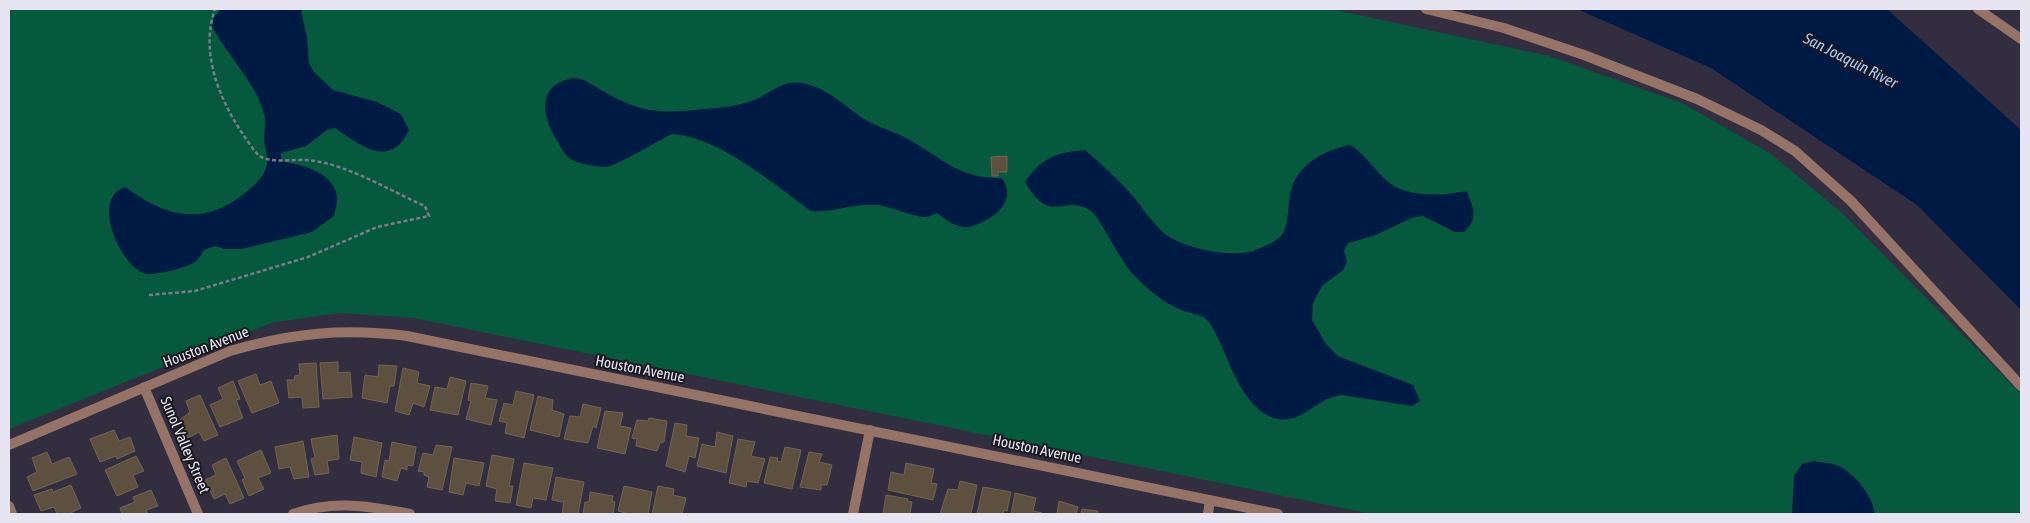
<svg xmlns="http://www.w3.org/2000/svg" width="2030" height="523" font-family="'Asap Condensed',sans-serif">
<rect width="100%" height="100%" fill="#322e40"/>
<path fill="#055a3e" d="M 9,9 L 1331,9 L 1549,56 L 1682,103 L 1771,154 L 1842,213 L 2021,394 L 2021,514 L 1372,514 L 414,318 L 341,313 L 274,322 L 9,429 Z"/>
<path fill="#001b43" d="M 221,9 L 303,9 L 301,11 L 307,37 L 309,63 L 314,72 L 333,90 L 377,102 L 401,114 L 409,130 C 390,170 360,145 335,128 L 327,130 L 306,146 L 281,153 L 281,161 C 302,165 332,171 337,196 C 338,202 335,210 334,216 L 312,232 L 242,249 L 224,249 L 216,246 C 199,250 205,253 196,261 C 190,267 157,275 148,274 C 124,273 88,199 125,187 C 166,217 203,227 245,193 C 255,185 265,177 267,163 C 268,155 264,145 264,137 C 264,131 266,124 265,118 C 258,84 227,56 212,26 L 214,17 Z
M 1577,9 L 1887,9 L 2021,130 L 2021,310 L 1917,205 L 1711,68 Z
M 575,78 L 584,80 C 633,109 647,116 705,109 C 721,108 739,106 754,100 C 772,93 781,80 802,83 C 826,87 845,106 864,119 C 877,127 893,131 906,138 C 941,157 958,179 1002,178 C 1016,198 999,215 980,223 C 977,224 972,227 969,227 C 956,228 946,220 937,213 C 934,214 929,217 926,217 C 916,218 890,206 877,205 C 854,203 832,213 811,211 C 773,184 720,137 672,134 C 659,140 617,166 606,167 C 597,167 581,164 572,160 C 565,156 562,149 558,142 C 541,117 536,83 575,78 Z
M 1350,145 C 1371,157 1381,185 1406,191 C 1420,195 1435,195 1449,194 C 1456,193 1460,191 1467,192 C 1474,209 1478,219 1464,232 L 1455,232 L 1423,216 L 1414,217 L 1373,236 L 1348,243 L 1344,251 L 1347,262 L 1343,270 L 1322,286 L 1313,303 L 1312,320 L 1326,344 L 1338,356 L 1413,385 L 1420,401 L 1412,406 L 1342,395 C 1313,398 1300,430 1269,416 C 1244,405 1230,365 1220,342 C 1216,335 1212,324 1206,319 C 1200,314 1188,313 1181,310 C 1162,302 1146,288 1133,274 C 1120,261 1100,217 1091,211 C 1063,192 1052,228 1025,182 C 1041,158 1057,152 1085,150 C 1101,164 1118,179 1132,195 C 1144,209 1157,231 1173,239 C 1194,250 1237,259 1258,249 C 1267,245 1279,241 1283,233 C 1290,219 1287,205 1291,191 C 1297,164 1325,150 1350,145 Z
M 1814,461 C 1822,463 1834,463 1841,467 C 1857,477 1872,495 1875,514 L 1792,514 L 1794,476 L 1802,464 Z"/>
<path fill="#5d503f" stroke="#726553" d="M 1007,156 L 1007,172 L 998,172 L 998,176 L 992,176 L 991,157 Z
M 338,362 L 338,373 L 350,372 L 352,397 L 323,399 L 320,363 Z
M 316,363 L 319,407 L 303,408 L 302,397 L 289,398 L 287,380 L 294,380 L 295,376 L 300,375 L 299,364 Z
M 379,365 L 397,366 L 394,386 L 390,386 L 387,403 L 362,398 L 365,375 L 378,377 Z
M 403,368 L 419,372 L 417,383 L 430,386 L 424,407 L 413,403 L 409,415 L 395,411 Z
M 256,374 L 260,385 L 271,381 L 279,403 L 252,413 L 238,381 Z
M 450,377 L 466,381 L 458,415 L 430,410 L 435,387 L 447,389 Z
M 233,381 L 240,399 L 236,400 L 243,418 L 220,427 L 210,405 L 223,399 L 218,388 Z
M 471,383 L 488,386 L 485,398 L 497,400 L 491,425 L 466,419 L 471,401 L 468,400 Z
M 516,391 L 534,395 L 524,438 L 505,433 L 507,423 L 499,421 L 504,403 L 513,405 Z
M 200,395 L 218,435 L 204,441 L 199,432 L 188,438 L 180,420 L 190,412 L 186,401 Z
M 538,396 L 553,400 L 552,410 L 564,414 L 559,437 L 530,430 Z
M 583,404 L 601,408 L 596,428 L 593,426 L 588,443 L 564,439 L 570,416 L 580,417 Z
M 605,411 L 623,413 L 620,426 L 631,428 L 625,454 L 597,448 Z
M 649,418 L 667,421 L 664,442 L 660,443 L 657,451 L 636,446 L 637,439 L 632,438 L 637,420 L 648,421 Z
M 675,423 L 687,425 L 686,436 L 699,438 L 695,458 L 689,456 L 685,472 L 666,466 Z
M 114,430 L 119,441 L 130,437 L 135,451 L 117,459 L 116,456 L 100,462 L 90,439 Z
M 717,432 L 733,436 L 726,473 L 697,466 L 702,444 L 715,447 Z
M 337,435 L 339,459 L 327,461 L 329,473 L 315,475 L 311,459 L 315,458 L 311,439 Z
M 354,437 L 382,443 L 376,477 L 361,473 L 362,462 L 350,460 Z
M 738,439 L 755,442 L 751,456 L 765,459 L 758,483 L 747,481 L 746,487 L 729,483 Z
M 303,441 L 309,477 L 294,479 L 290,467 L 279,469 L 275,447 Z
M 392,442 L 416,447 L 413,466 L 407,465 L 407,470 L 401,468 L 397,481 L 382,477 L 385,460 L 389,461 Z
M 436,445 L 452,447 L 442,490 L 427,487 L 429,477 L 424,475 L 424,472 L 418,471 L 423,453 L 433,455 Z
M 785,447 L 801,450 L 792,489 L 764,483 L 770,457 L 778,458 L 777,461 L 781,462 Z
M 261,450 L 271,473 L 258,478 L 264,489 L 249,496 L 242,480 L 245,478 L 237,461 Z
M 47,452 L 52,464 L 69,457 L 77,474 L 33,491 L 27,477 L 37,472 L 32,458 Z
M 809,452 L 822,454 L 819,462 L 832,465 L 827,485 L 821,485 L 821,490 L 800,487 Z
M 492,455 L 514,459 L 509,486 L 513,486 L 510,503 L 495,501 L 497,489 L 486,486 Z
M 136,456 L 144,471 L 133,475 L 138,487 L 117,496 L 105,470 Z
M 226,458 L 244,498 L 230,504 L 225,494 L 214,499 L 205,480 L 216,475 L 212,465 Z
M 454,458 L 484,463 L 479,486 L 466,483 L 463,495 L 449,492 Z
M 524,463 L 553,468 L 546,500 L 533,498 L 531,508 L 516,505 Z
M 906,463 L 934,469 L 931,483 L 937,484 L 933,500 L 888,490 L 891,472 L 904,475 Z
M 556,477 L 584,482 L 578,514 L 562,514 L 564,500 L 562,502 L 552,500 Z
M 960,481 L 977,485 L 971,514 L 940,514 L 948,489 L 958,490 Z
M 71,485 L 81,508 L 68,514 L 57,514 L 54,507 L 41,511 L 34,495 L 52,489 L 53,492 Z
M 624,486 L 652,492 L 648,514 L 629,514 L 618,511 Z
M 658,486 L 674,489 L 673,495 L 686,498 L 682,514 L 652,514 Z
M 983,487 L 1011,492 L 1007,511 L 1004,510 L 1003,514 L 977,514 Z
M 151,490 L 158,506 L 146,510 L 148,514 L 122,514 L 120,508 L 135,502 L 133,497 Z
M 590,492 L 613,496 L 612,501 L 615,502 L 613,514 L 583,514 L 585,502 L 589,502 Z
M 1015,493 L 1036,498 L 1033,511 L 1042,513 L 1041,514 L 1011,514 Z
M 886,495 L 908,499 L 907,501 L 912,502 L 910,514 L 883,514 Z
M 1059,501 L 1078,507 L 1076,514 L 1057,514 Z
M 1082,509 L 1098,511 L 1098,514 L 1081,514 Z"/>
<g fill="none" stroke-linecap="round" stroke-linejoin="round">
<path stroke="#7d7a89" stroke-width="2.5" stroke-dasharray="4 2.5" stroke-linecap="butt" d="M 149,295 L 195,291 L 308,257 L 377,227 L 429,216 L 425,206 C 388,190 348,164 307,160 C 292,159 270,164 258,155 C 227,116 197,60 215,9"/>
<path stroke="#967367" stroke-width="10" d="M 1426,9 L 1504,28 L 1584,55 L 1697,99 L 1761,130 L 1795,151 L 1851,201 L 2021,386
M 1978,9 L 2021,39
M 144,387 L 198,514
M 9,445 L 230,351 C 292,333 343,328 407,336 L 1278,514
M 9,506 L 12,514
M 293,514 C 333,500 370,506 410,514
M 853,514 L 870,430
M 1208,514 L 1210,500"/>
</g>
<g text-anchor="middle" stroke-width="4" stroke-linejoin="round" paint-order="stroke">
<g font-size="15" fill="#e7e5f1" stroke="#191820">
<text transform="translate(206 347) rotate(-21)" y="5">Houston Avenue</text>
<text transform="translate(640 369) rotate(11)" y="5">Houston Avenue</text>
<text transform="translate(185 445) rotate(67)" y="5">Sunol Valley Street</text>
<text transform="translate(1037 449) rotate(12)" y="5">Houston Avenue</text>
</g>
<g font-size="16" font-style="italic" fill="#a4c9fb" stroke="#191820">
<text transform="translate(1851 60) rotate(27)" y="6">San Joaquin River</text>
</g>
</g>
<rect width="2030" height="523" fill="none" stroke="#e7e5f1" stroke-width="20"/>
</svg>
